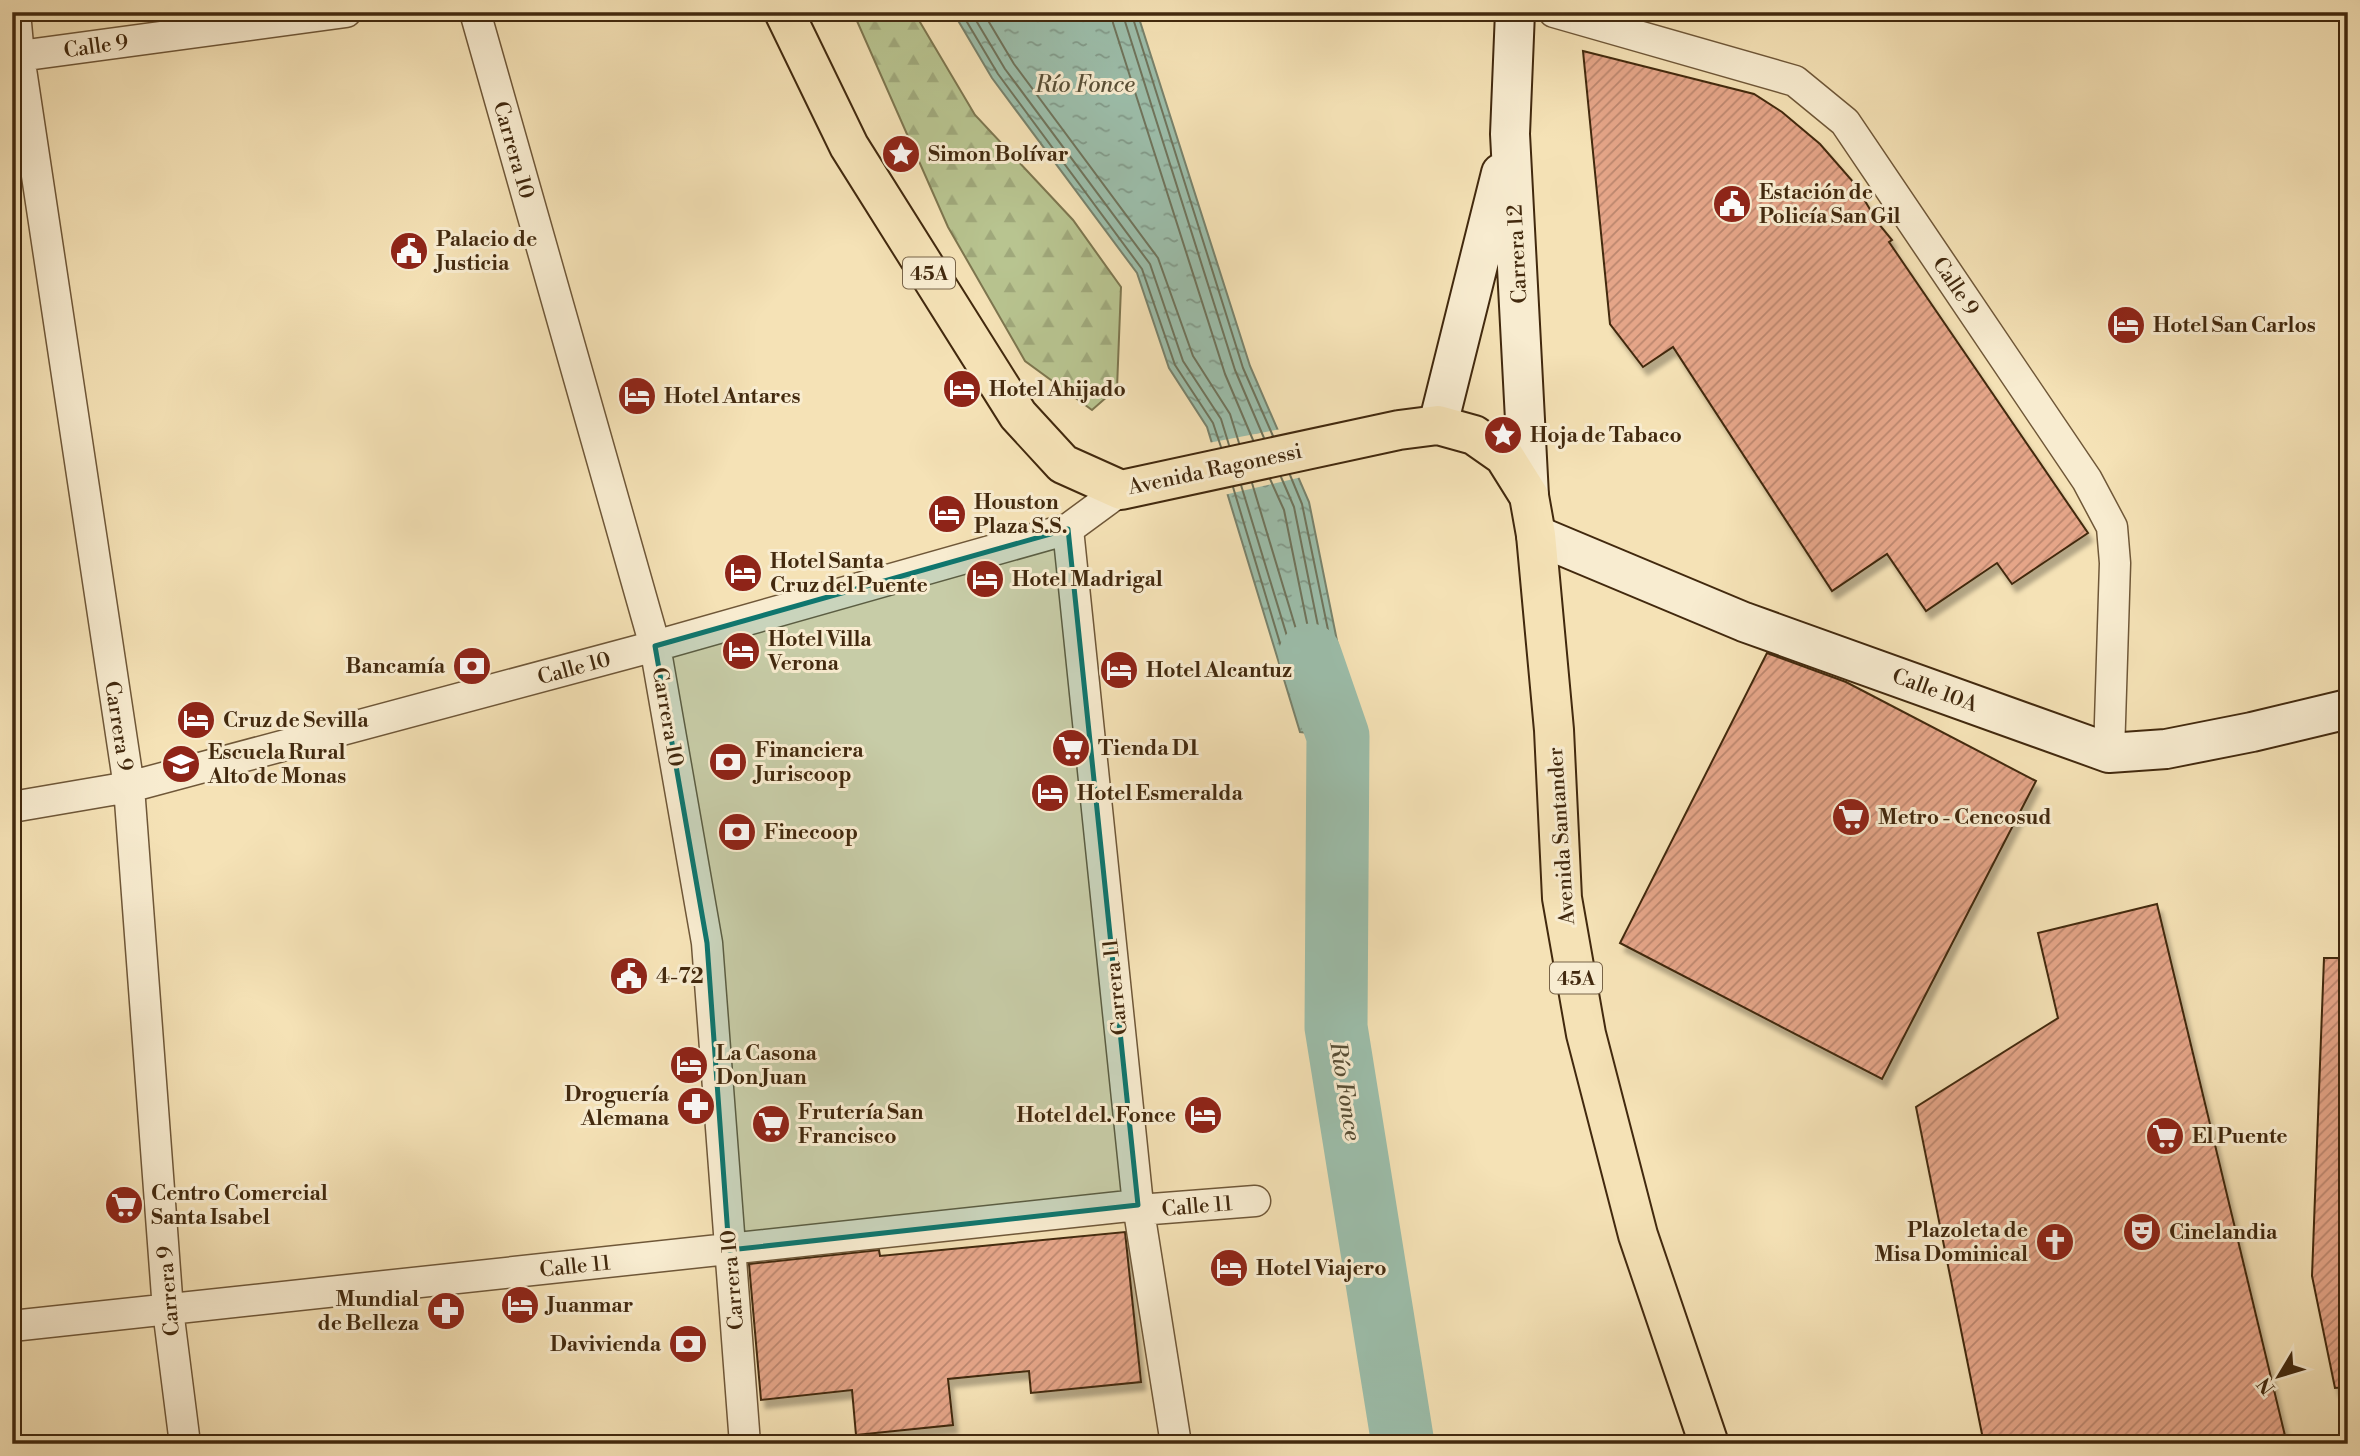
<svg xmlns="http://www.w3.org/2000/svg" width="2360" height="1456" font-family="'Libre Bodoni',serif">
<defs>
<pattern id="forest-firs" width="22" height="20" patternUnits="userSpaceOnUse" patternTransform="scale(1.75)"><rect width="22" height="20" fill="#b8c490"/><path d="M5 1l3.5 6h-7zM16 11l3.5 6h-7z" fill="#9fa87b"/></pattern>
<pattern id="water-ripples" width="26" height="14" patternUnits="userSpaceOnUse" patternTransform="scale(1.75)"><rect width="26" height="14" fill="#9cbeab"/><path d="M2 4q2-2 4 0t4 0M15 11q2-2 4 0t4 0" fill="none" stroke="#819a8a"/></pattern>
<pattern id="building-hatch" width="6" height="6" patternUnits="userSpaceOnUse" patternTransform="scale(1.75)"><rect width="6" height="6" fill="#e5a588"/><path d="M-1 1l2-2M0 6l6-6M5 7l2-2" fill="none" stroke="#bb866e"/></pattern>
<filter id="shadow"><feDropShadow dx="4.5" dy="8" stdDeviation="2" flood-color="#0004"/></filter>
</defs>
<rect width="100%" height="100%" fill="#f5e2b6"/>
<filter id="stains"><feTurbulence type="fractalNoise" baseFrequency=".00286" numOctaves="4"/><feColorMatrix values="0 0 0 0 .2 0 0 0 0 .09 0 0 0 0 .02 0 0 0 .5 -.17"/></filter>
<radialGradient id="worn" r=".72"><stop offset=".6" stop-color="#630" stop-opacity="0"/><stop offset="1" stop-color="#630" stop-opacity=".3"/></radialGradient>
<path fill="url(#forest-firs)" stroke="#7d764f" stroke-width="2" d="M 853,12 L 914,12 L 975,115 L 1073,220 L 1121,287 L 1117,388 L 1092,410 L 1025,361 L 948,227 Z"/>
<path fill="url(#water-ripples)" stroke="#78826c" stroke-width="2" d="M 953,12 L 1137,12 L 1250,366 L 1309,502 L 1352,715 L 1338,736 L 1300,732 L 1207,427 L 1169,368 L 1137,273 L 992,78 Z"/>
<path fill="#f5e2b6" d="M 1281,429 L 1302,477 L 1224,495 L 1208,443 Z"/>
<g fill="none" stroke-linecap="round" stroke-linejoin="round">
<path stroke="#6f745c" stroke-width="2" d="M 961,12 L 998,74 L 1142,269 L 1175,365 L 1213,423 L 1221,447
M 971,12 L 1005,69 L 1150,264 L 1183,361 L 1221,419 L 1229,445
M 983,12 L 1014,64 L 1158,258 L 1193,356 L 1230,414 L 1239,443
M 1112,12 L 1113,23 L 1225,374 L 1253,440
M 1122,12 L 1235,370 L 1264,438
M 1131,12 L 1243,368 L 1273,436
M 1252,483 L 1311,679 L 1315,681 L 1318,677 L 1284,510 L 1270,479
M 1241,485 L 1311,715 L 1329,719 L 1335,710 L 1294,507 L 1281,477
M 1233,487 L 1304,723 L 1334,728 L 1345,712 L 1302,504 L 1290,475"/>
<path stroke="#9cbeab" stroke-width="63" d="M 1310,655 L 1338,736 L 1336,1027 L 1403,1444"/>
</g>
<path fill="url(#building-hatch)" stroke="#42290e" stroke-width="2" filter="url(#shadow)" d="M 1583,51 L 1754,94 L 1782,112 L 1820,144 L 1855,184 L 1878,223 L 1892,240 L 1889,242 L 2088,533 L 2012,584 L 1997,563 L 1926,611 L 1887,554 L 1832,591 L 1673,347 L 1643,367 L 1610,324 Z
M 1767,653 L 1846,682 L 2036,781 L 1882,1079 L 1620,943 Z
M 2157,904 L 2287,1444 L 1984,1444 L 1916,1107 L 2058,1018 L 2038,933 Z
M 2324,958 L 2348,958 L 2348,1387 L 2335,1388 L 2312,1276 Z
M 1125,1232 L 1141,1382 L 1031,1393 L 1029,1371 L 948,1379 L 953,1425 L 856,1435 L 852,1390 L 761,1400 L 749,1264 L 879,1250 L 880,1256 Z"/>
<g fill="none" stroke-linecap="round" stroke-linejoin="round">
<defs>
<path id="street" d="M 15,12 L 19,56 L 129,787 L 168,1310 L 185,1444
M 475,12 L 655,646 L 707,943 L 745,1444
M 1554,12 L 1795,81 L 1845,122 L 2087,480 L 2112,527 L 2115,563 L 2109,753
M 12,57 L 346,12
M 1068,529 L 1138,1205 L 1176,1444
M 12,807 L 129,787 L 655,646 L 1068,529 L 1121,490
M 1139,1210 L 1255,1201
M 12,1326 L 1138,1205"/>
<path id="secondary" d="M 1515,12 L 1510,134 L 1529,496
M 1438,425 L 1501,173
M 1536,535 L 1744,622 L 2109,753 L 2166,749 L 2252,732 L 2348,709"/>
<path id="highway" d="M 784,12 L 849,146 L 1018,415 L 1063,464 L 1121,490 L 1399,430 L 1438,425 L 1474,435 L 1504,456 L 1529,496 L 1536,535 L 1554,730 L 1562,898 L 1586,1034 L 1638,1235 L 1709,1444"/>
</defs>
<use href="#street" stroke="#6f5738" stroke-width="33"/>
<use href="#secondary" stroke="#42290e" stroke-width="42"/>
<use href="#highway" stroke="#42290e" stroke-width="42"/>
<use href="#street" stroke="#f8ecd0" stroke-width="30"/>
<use href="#secondary" stroke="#f8ecd0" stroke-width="38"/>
<use href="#highway" stroke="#f5e2b6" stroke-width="38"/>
</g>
<path fill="#0f766e" fill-opacity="0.2" stroke="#0f766e" stroke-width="5" stroke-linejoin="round" d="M 1068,529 L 1138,1205 L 729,1250 L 707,943 L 655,646 Z"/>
<defs>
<symbol id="sight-disc" viewBox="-11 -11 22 22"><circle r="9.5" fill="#8f2418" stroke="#f8ecd0"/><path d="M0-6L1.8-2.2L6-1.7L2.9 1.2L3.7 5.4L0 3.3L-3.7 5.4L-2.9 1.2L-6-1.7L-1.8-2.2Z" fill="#fff"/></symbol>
<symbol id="civic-disc" viewBox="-11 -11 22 22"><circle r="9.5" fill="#8f2418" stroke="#f8ecd0"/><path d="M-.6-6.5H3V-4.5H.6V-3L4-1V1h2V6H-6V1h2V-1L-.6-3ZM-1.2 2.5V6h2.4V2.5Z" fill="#fff"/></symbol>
<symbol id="hotel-disc" viewBox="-11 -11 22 22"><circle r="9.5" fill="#8f2418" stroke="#f8ecd0"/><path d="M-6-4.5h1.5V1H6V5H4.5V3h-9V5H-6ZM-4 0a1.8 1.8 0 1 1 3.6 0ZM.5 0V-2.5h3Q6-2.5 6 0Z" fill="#fff"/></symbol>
<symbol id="bank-disc" viewBox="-11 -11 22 22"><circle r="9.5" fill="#8f2418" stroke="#f8ecd0"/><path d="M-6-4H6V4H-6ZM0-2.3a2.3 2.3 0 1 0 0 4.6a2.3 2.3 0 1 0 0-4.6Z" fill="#fff"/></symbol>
<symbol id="supermarket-disc" viewBox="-11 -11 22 22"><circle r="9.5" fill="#8f2418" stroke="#f8ecd0"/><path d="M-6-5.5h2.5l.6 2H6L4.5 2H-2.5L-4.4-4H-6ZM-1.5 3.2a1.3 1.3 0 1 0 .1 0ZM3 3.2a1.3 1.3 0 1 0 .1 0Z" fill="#fff"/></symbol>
<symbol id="school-disc" viewBox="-11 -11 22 22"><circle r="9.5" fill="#8f2418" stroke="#f8ecd0"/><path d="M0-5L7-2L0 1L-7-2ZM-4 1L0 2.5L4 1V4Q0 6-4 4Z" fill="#fff"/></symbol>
<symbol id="pharmacy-disc" viewBox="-11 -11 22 22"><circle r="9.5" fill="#8f2418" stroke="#f8ecd0"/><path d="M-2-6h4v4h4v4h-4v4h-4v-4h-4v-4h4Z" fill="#fff"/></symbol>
<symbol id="theatre-disc" viewBox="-11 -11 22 22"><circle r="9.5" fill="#8f2418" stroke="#f8ecd0"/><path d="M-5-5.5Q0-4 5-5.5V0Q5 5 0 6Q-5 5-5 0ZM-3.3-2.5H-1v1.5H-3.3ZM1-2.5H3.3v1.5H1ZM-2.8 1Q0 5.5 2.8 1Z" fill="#fff"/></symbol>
<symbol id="church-disc" viewBox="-11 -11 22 22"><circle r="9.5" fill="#8f2418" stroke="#f8ecd0"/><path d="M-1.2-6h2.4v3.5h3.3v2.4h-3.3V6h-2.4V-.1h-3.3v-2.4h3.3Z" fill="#fff"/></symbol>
</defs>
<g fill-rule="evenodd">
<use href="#sight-disc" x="879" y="132" width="44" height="44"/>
<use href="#civic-disc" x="1710" y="182" width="44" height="44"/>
<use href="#civic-disc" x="387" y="229" width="44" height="44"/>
<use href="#hotel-disc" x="2104" y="303" width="44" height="44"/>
<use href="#hotel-disc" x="940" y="367" width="44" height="44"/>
<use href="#hotel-disc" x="615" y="374" width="44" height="44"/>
<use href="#sight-disc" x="1481" y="413" width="44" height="44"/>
<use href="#hotel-disc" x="925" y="492" width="44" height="44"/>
<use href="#hotel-disc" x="721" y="551" width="44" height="44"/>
<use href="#hotel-disc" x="963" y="557" width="44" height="44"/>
<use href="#hotel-disc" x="719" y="629" width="44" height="44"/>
<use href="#bank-disc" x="450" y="644" width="44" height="44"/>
<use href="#hotel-disc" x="1097" y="648" width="44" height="44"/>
<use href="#hotel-disc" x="174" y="698" width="44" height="44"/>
<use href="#supermarket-disc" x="1049" y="726" width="44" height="44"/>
<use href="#bank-disc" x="706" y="740" width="44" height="44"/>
<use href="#school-disc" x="159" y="742" width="44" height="44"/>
<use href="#hotel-disc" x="1028" y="771" width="44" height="44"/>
<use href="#supermarket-disc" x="1829" y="795" width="44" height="44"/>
<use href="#bank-disc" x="715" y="810" width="44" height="44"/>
<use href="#civic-disc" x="607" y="954" width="44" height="44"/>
<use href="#hotel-disc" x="667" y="1043" width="44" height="44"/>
<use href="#pharmacy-disc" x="674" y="1084" width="44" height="44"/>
<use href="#hotel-disc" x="1181" y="1093" width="44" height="44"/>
<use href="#supermarket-disc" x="749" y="1102" width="44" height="44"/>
<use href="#supermarket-disc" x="2143" y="1114" width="44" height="44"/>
<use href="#supermarket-disc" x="102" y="1183" width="44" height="44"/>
<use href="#theatre-disc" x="2120" y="1210" width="44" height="44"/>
<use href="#church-disc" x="2033" y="1220" width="44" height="44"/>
<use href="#hotel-disc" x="1207" y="1246" width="44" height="44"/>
<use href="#hotel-disc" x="498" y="1283" width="44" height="44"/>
<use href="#pharmacy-disc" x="424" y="1289" width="44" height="44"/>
<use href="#bank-disc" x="666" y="1322" width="44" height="44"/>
</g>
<g text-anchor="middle" stroke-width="6" stroke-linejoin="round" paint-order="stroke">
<g fill="#f8ecd0" stroke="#796448" stroke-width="2">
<rect x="903" y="257.5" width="52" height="31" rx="5"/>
<rect x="1550" y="962.5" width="52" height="31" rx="5"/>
</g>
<g font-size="19" font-weight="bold" fill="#42290e">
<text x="929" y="280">45A</text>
<text x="1576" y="985">45A</text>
</g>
<g font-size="21" fill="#42290e" stroke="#f8ecd0">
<text transform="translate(96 46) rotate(-8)" y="7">Calle 9</text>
<text transform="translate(514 150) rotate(74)" y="7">Carrera 10</text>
<text transform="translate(1517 254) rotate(-93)" y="7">Carrera 12</text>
<text transform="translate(1956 286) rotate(56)" y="7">Calle 9</text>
<text transform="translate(1215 469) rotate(-12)" y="7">Avenida Ragonessi</text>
<text transform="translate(574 668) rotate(-15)" y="7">Calle 10</text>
<text transform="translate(1935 690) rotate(20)" y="7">Calle 10A</text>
<text transform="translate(668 717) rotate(80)" y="7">Carrera 10</text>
<text transform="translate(119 726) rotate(81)" y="7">Carrera 9</text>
<text transform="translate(1561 836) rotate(-94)" y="7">Avenida Santander</text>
<text transform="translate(1115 987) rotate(-96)" y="7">Carrera 11</text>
<text transform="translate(1197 1206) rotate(-5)" y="7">Calle 11</text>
<text transform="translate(575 1266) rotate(-6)" y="7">Calle 11</text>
<text transform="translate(732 1280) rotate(-95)" y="7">Carrera 10</text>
<text transform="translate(168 1291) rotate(-95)" y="7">Carrera 9</text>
</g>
<g font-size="21" font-weight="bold" fill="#42290e" stroke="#f8ecd0" text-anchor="start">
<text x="928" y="161">Simon Bolívar</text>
<text x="1759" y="199">Estación de<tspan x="1759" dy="24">Policía San Gil</tspan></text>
<text x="436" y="246">Palacio de<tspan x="436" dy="24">Justicia</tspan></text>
<text x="2153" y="332">Hotel San Carlos</text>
<text x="989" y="396">Hotel Ahijado</text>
<text x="664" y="403">Hotel Antares</text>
<text x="1530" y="442">Hoja de Tabaco</text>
<text x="974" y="509">Houston<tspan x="974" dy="24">Plaza S.S.</tspan></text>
<text x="770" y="568">Hotel Santa<tspan x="770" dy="24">Cruz del Puente</tspan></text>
<text x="1012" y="586">Hotel Madrigal</text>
<text x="768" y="646">Hotel Villa<tspan x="768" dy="24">Verona</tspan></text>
<text x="445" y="673" text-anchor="end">Bancamía</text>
<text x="1146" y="677">Hotel Alcantuz</text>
<text x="223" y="727">Cruz de Sevilla</text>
<text x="1098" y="755">Tienda D1</text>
<text x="755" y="757">Financiera<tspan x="755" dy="24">Juriscoop</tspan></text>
<text x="208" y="759">Escuela Rural<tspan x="208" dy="24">Alto de Monas</tspan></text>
<text x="1077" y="800">Hotel Esmeralda</text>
<text x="1878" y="824">Metro - Cencosud</text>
<text x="764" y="839">Finecoop</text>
<text x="656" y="983">4-72</text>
<text x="716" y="1060">La Casona<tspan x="716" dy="24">Don Juan</tspan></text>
<text x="669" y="1101" text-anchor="end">Droguería<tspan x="669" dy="24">Alemana</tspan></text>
<text x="798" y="1119">Frutería San<tspan x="798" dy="24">Francisco</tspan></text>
<text x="1176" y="1122" text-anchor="end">Hotel del. Fonce</text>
<text x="2192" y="1143">El Puente</text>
<text x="151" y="1200">Centro Comercial<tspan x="151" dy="24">Santa Isabel</tspan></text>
<text x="2028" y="1237" text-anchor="end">Plazoleta de<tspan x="2028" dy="24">Misa Dominical</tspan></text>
<text x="2169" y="1239">Cinelandia</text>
<text x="1256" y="1275">Hotel Viajero</text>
<text x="419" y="1306" text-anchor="end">Mundial<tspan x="419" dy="24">de Belleza</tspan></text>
<text x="547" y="1312">Juanmar</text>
<text x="661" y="1351" text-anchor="end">Davivienda</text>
</g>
<g font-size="23" font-style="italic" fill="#584e35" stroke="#f8ecd0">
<text x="1085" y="92">Río Fonce</text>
<text transform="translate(1346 1091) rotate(81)" y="8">Río Fonce</text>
</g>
</g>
<rect width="2360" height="1456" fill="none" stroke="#f5e2b6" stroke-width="42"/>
<rect x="14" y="14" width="2332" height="1428" fill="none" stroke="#42290e" stroke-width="3.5"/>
<rect x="21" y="21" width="2318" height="1414" fill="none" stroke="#42290e" stroke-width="2"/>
<g transform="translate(2279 1376) rotate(232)" stroke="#f8ecd0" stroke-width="5" paint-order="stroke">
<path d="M0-5L12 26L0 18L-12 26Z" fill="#42290e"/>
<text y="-10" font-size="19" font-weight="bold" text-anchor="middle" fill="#42290e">N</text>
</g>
<rect width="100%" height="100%" filter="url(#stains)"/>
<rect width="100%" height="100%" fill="url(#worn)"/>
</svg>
